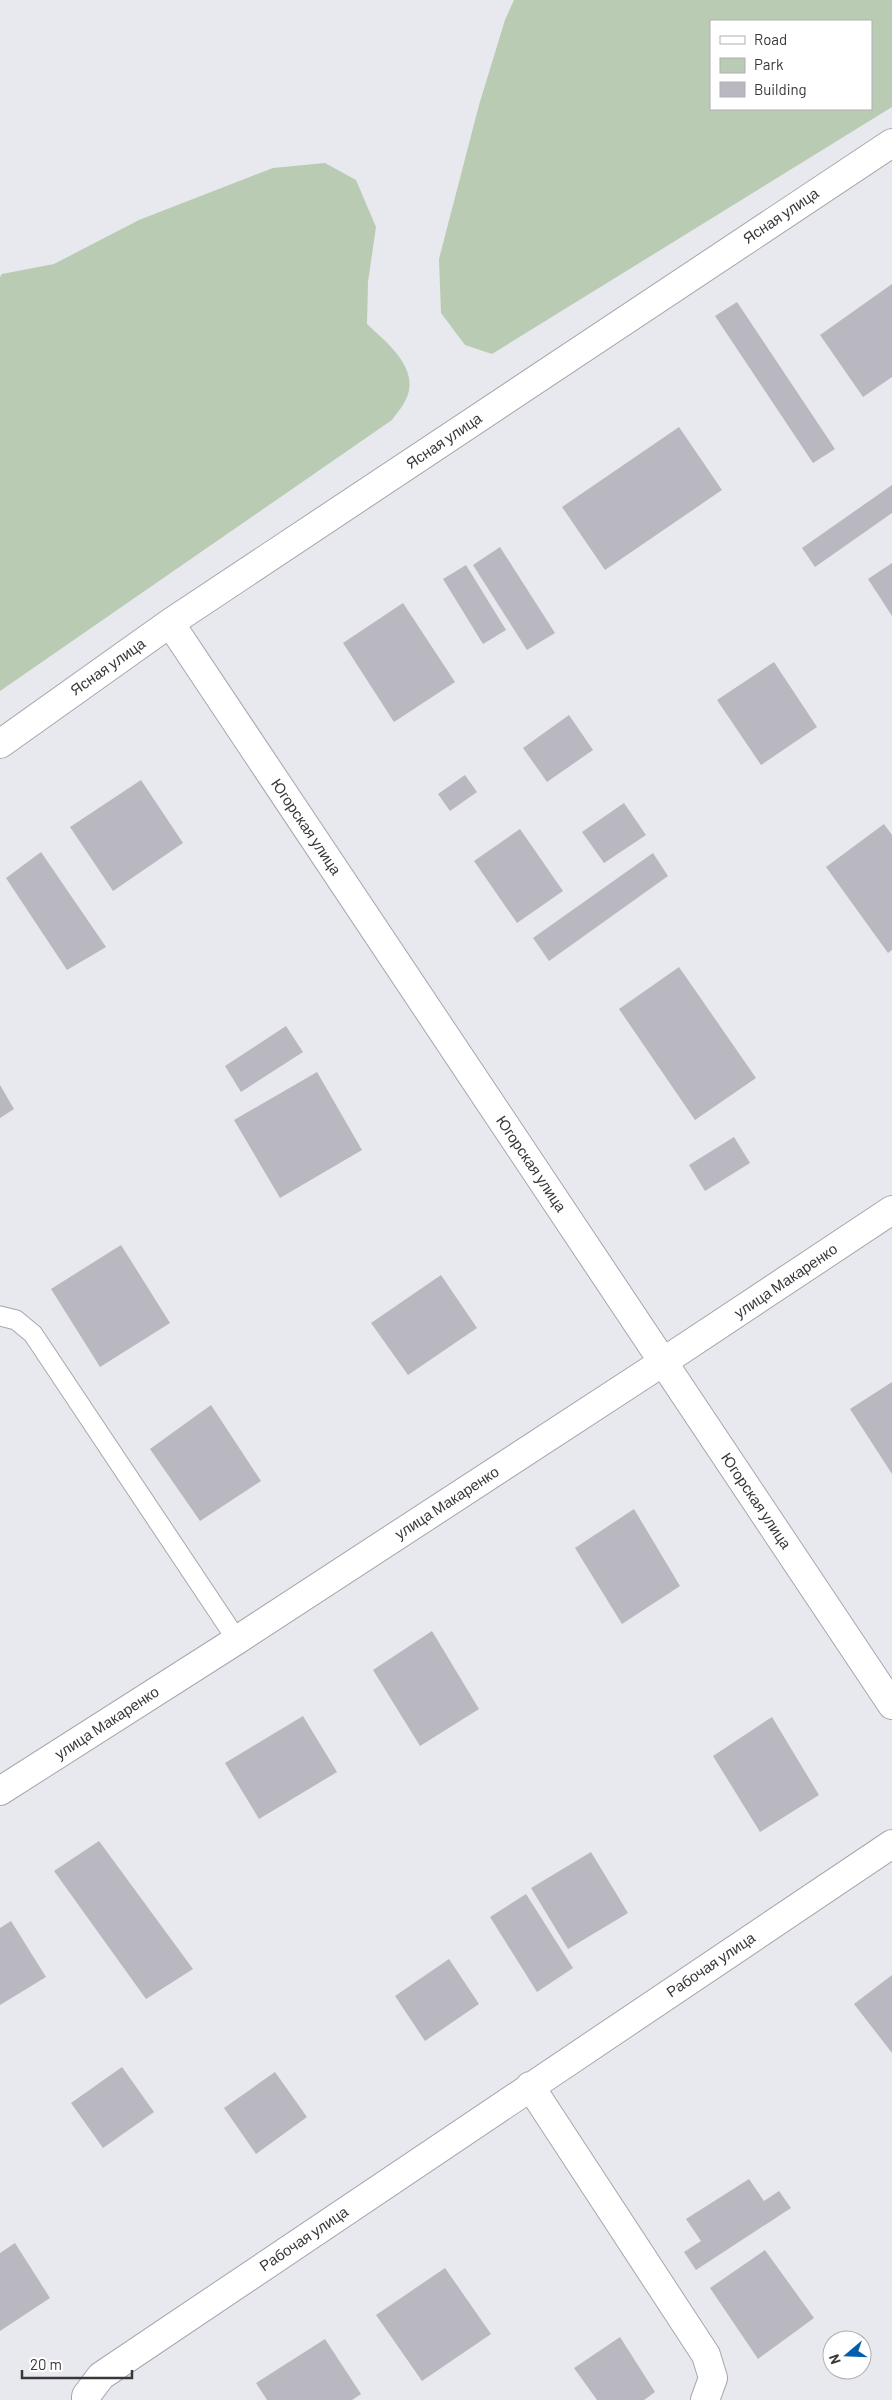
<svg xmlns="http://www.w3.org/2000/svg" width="892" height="2400" font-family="Barlow,sans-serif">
<rect width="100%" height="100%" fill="#e8e8ef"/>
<path fill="#bacbb3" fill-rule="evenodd" d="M 514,0 L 892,0 L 892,107 L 492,354 L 465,345 L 441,313 L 439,259 L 479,105 L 505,20 ZM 711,21 L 871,21 L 871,109 L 711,109 Z
M 325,163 L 356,180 L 376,227 L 368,282 L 367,324 C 386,342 419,367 407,397 C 404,405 397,413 392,420 L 0,691 L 0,277 L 2,274 L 54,264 L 139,220 L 273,168 Z"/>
<path fill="#b9b8c0" d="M 892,284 L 892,377 L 863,397 L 820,335 Z
M 737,302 L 835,449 L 813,463 L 715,316 Z
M 679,427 L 722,490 L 605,570 L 562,507 Z
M 892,485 L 892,513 L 815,567 L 802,548 Z
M 500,547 L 555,633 L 527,650 L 473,565 Z
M 892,563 L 892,616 L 868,579 Z
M 466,565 L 506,630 L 483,644 L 443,579 Z
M 403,603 L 455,682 L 394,722 L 343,643 Z
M 774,662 L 817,727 L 761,765 L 717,700 Z
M 569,715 L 593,750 L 547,782 L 523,748 Z
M 465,775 L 477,792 L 450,811 L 438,794 Z
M 141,780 L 183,843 L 113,891 L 70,827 Z
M 624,803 L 646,835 L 604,863 L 582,832 Z
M 884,824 L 892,835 L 892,950 L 888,953 L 826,867 Z
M 520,829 L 563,891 L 517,923 L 474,861 Z
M 41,852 L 106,947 L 67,970 L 6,878 Z
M 653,853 L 668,876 L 549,961 L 533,938 Z
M 679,967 L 756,1078 L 695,1120 L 619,1009 Z
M 286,1026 L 303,1052 L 241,1092 L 225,1066 Z
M 317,1072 L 362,1150 L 280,1198 L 234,1120 Z
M 0,1085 L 14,1109 L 0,1118 Z
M 734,1137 L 750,1163 L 705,1191 L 689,1165 Z
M 121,1245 L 170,1323 L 100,1367 L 51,1289 Z
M 441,1275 L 477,1328 L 408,1375 L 371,1323 Z
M 892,1382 L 892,1474 L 850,1409 Z
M 211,1405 L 261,1481 L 200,1521 L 150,1449 Z
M 634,1509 L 680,1586 L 622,1624 L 575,1548 Z
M 432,1631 L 479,1709 L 420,1746 L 373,1670 Z
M 303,1716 L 337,1772 L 259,1819 L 225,1763 Z
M 772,1717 L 819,1795 L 760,1832 L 713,1756 Z
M 99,1841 L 193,1969 L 146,1999 L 54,1871 Z
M 591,1852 L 628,1913 L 568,1949 L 531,1888 Z
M 526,1894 L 573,1968 L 537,1992 L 490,1917 Z
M 11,1921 L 46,1977 L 0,2005 L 0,1928 Z
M 449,1959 L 479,2004 L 425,2041 L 395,1996 Z
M 892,1975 L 892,2053 L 854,2004 Z
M 122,2067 L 154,2112 L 103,2148 L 71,2103 Z
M 275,2072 L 307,2117 L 256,2154 L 224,2108 Z
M 749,2179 L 764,2201 L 779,2191 L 791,2208 L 696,2270 L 684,2252 L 701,2241 L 686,2219 Z
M 15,2243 L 50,2298 L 0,2331 L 0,2253 Z
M 765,2250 L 814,2318 L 758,2359 L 710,2288 Z
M 445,2268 L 491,2334 L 422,2381 L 376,2315 Z
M 620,2337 L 655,2392 L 644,2400 L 597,2400 L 574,2368 Z
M 325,2339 L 361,2394 L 352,2400 L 267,2400 L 256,2383 Z"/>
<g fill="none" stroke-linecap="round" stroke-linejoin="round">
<defs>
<path id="lane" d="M 0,1316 L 16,1320 L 33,1334 L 237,1640"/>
<path id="street" d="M 170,623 L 892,1705
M 0,744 L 170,623 L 892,143
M 0,1791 L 237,1640 L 663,1362
M 530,2086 L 706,2355 L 713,2378 L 705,2400
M 86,2400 L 86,2396 L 101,2376 L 892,1844"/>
<path id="secondary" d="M 663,1362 L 892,1210"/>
</defs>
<use href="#lane" stroke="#a6a6ad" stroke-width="21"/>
<use href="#street" stroke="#a6a6ad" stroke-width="30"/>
<use href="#secondary" stroke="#a6a6ad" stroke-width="30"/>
<use href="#lane" stroke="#fff" stroke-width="19"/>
<use href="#street" stroke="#fff" stroke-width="28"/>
<use href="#secondary" stroke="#fff" stroke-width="28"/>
</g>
<g text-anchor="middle" stroke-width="4.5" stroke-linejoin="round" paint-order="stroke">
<g font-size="15" fill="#38383b" stroke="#fff">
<text transform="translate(781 216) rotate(-34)" y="5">Ясная улица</text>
<text transform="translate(444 441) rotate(-34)" y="5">Ясная улица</text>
<text transform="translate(108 667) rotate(-35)" y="5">Ясная улица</text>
<text transform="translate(306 827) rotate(56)" y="5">Югорская улица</text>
<text transform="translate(531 1164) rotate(56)" y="5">Югорская улица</text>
<text transform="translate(786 1281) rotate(-34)" y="5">улица Макаренко</text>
<text transform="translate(756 1501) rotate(56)" y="5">Югорская улица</text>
<text transform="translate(447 1503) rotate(-33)" y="5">улица Макаренко</text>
<text transform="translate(107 1723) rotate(-33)" y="5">улица Макаренко</text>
<text transform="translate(711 1965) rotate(-34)" y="5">Рабочая улица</text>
<text transform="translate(304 2239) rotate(-34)" y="5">Рабочая улица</text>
</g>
</g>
<rect x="710" y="20" width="162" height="90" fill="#ffffff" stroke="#afafb1"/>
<rect x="720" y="36" width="25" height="8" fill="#ffffff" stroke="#afafb1"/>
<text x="754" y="45" font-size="15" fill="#38383b">Road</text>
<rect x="720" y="58" width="25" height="15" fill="#bacbb3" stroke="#afafb1"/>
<text x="754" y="70" font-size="15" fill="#38383b">Park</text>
<rect x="720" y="82" width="25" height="15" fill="#b9b8c0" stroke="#afafb1"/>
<text x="754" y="95" font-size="15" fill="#38383b">Building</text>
<g transform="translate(847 2355) rotate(251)"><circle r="24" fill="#ffffff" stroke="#afafb1"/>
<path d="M0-4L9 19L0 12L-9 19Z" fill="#005fac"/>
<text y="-8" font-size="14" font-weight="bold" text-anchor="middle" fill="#38383b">N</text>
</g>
<path d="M22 2370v8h110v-8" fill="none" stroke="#38383b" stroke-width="2.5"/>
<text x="30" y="2370" font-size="15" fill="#38383b" stroke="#ffffff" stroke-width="4" paint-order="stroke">20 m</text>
</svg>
